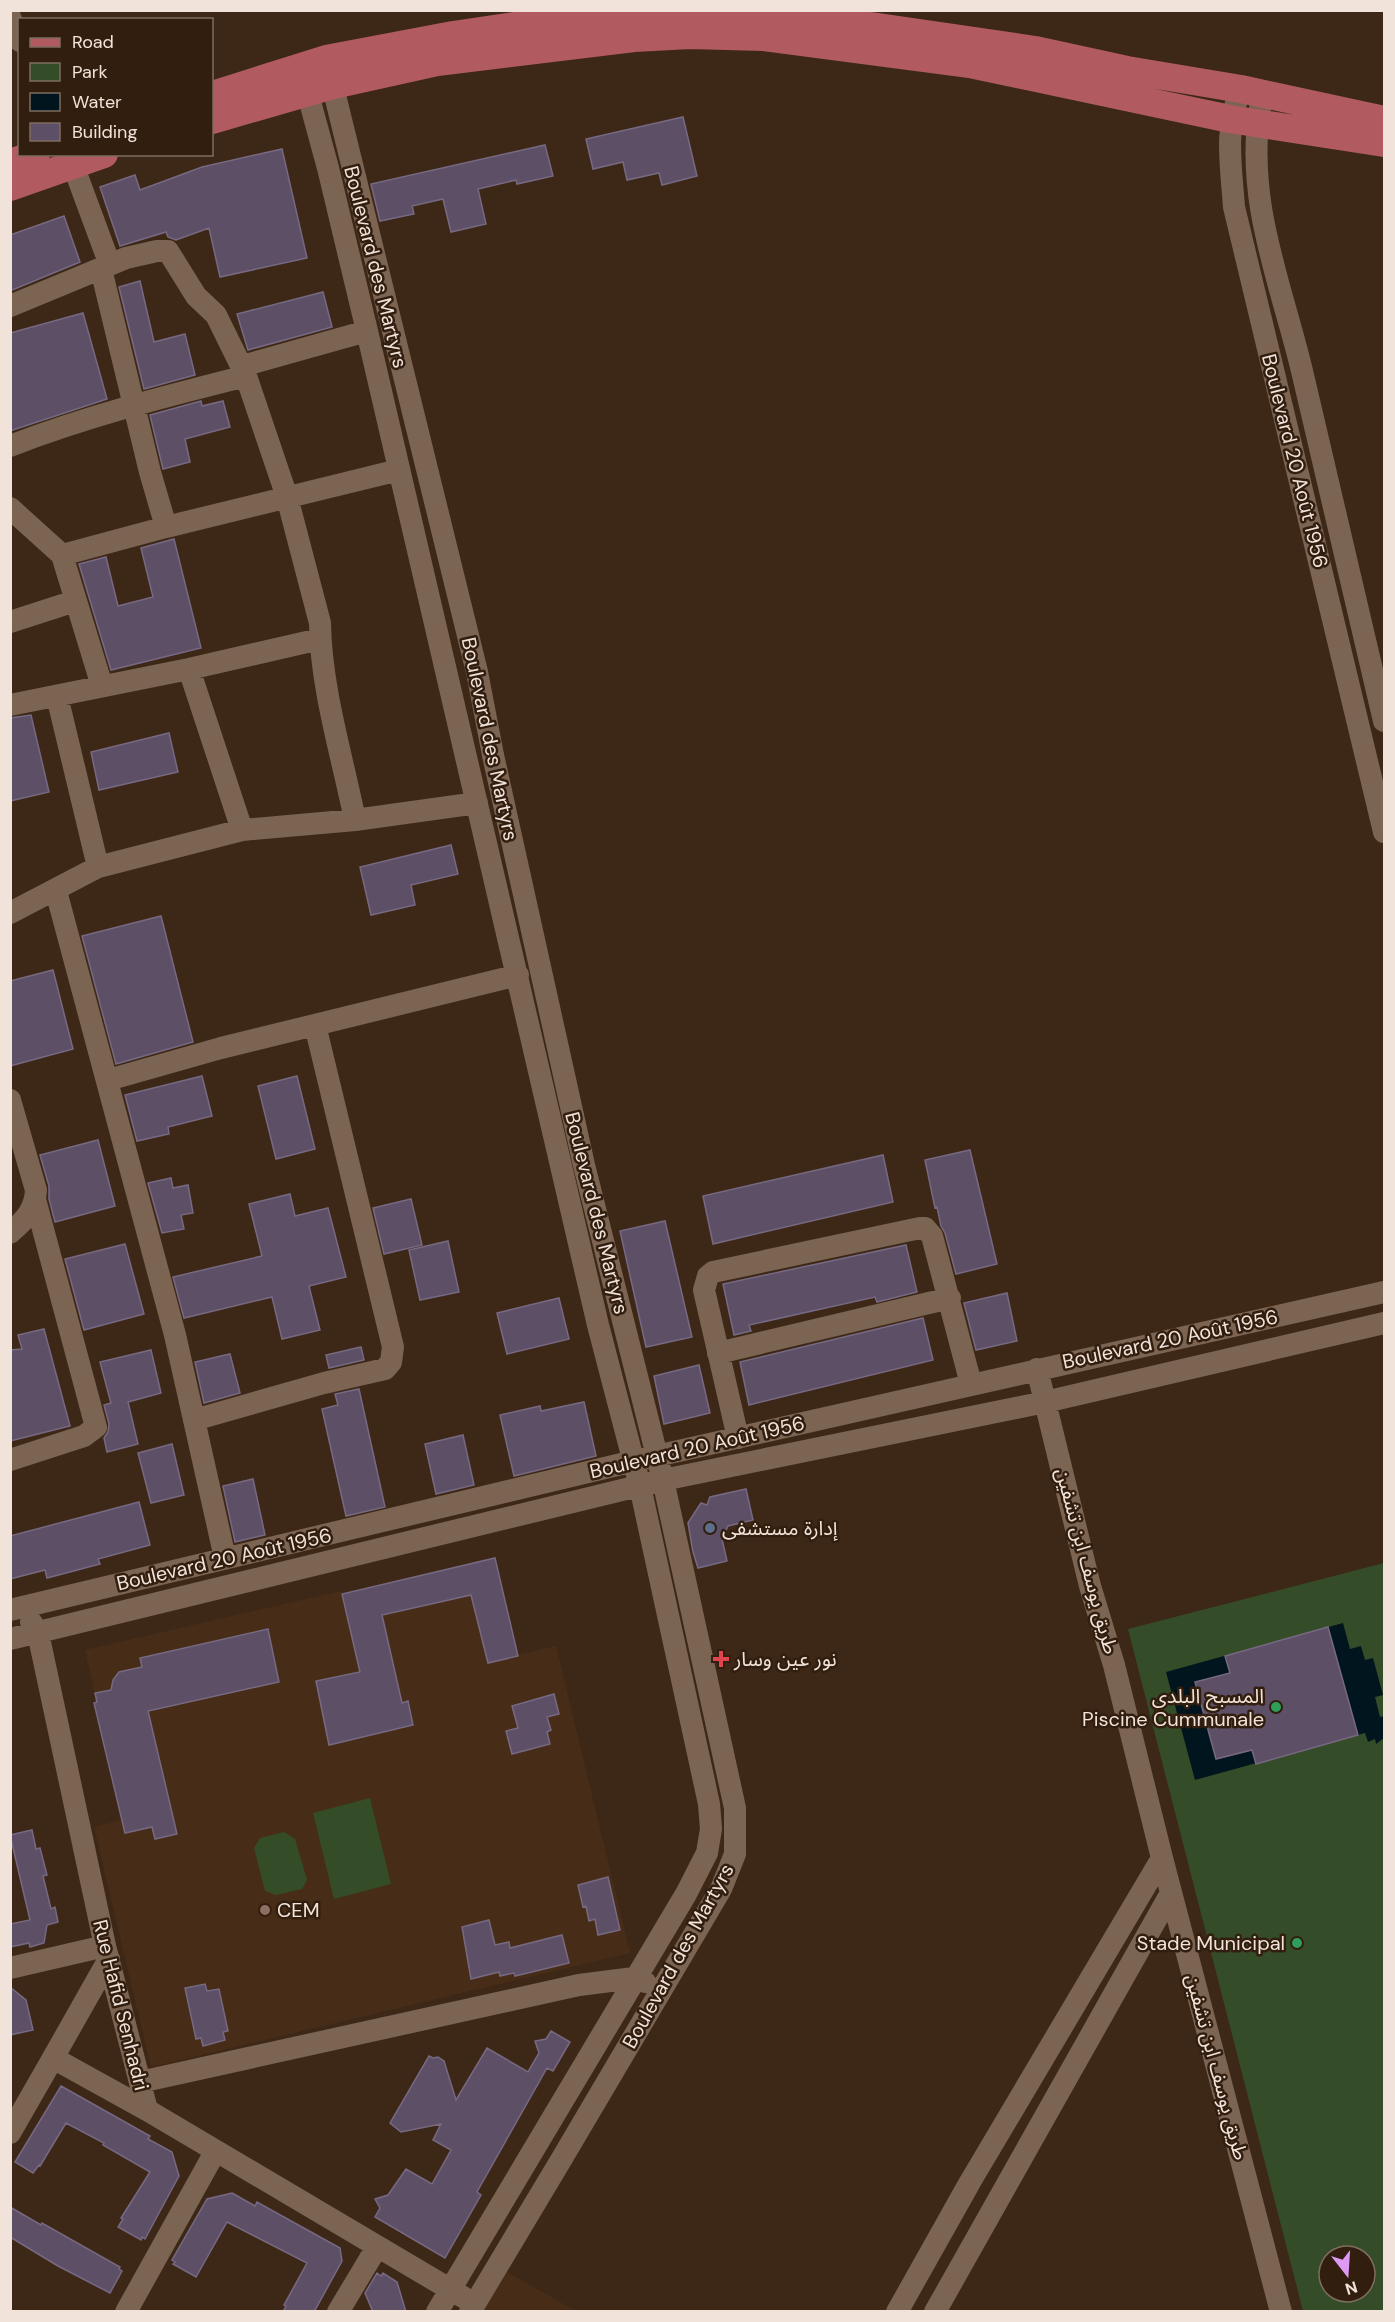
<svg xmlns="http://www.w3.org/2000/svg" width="1395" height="2322" font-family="'DM Sans','Noto Sans Arabic',sans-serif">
<rect width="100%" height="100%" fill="#3d2818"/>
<path fill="#472d18" d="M 495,1558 L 518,1655 L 556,1646 L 630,1953 L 151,2067 L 94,1827 L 122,1820 L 94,1703 L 97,1702 L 85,1650 L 341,1591 L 342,1594 Z
M 505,2271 L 576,2311 L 482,2312 Z"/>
<path fill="#344d28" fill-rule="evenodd" d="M 1384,1563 L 1384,2311 L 1303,2311 L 1128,1629 ZM 1329,2256 L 1365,2256 L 1365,2292 L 1329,2292 Z
M 370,1798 L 391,1884 L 334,1899 L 313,1813 Z
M 284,1832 L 295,1839 L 307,1880 L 302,1889 L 276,1895 L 265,1891 L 254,1848 L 260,1838 Z"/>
<path fill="#01151e" d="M 1343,1623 L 1350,1649 L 1361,1646 L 1365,1660 L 1373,1658 L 1383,1695 L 1375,1697 L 1380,1717 L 1384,1716 L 1384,1738 L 1376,1744 L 1375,1739 L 1368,1742 L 1365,1733 L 1195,1780 L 1166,1672 Z"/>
<path fill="#5d4f66" stroke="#776982" stroke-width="1.5" d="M 683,117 L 697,176 L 662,185 L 659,173 L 627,180 L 623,162 L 593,169 L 586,139 Z
M 545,145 L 553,176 L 517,184 L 516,180 L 478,189 L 486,224 L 451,232 L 443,199 L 412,206 L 414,214 L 380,221 L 371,184 Z
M 282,149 L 307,258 L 220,277 L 209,228 L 176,240 L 168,237 L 166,232 L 120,246 L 100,187 L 135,175 L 140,190 L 202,167 Z
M 64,216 L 80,262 L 10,291 L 10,235 Z
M 140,281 L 154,342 L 185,334 L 195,375 L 144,389 L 119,287 Z
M 323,292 L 332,327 L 248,350 L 237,314 Z
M 83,313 L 107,399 L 10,431 L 10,333 Z
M 201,401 L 202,406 L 223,401 L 230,427 L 185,439 L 190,462 L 163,469 L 150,415 Z
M 174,539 L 201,648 L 111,670 L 79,564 L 106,557 L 118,606 L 153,597 L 141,548 Z
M 31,715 L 49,792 L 10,801 L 10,718 Z
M 169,733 L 178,772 L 99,790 L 91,752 Z
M 451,845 L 458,874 L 411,885 L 415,905 L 371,915 L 360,867 Z
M 161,916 L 193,1042 L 116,1064 L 82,936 Z
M 53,970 L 73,1049 L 10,1066 L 10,981 Z
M 202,1076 L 212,1116 L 168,1127 L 169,1134 L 137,1141 L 125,1095 Z
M 297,1076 L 315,1149 L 276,1159 L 258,1086 Z
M 98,1140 L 115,1206 L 55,1222 L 49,1199 L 49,1186 L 40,1155 Z
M 970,1150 L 997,1264 L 956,1274 L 945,1233 L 941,1226 L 937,1207 L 935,1208 L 925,1160 Z
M 883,1155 L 893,1202 L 713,1244 L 703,1196 Z
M 171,1178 L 173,1188 L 188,1185 L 193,1213 L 181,1215 L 184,1229 L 162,1233 L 148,1183 Z
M 290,1194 L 295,1216 L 328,1208 L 346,1277 L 309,1286 L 320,1330 L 282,1339 L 272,1297 L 184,1318 L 173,1277 L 262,1256 L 249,1204 Z
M 411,1199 L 422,1245 L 384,1254 L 373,1208 Z
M 665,1221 L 692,1337 L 646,1347 L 620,1231 Z
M 448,1241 L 459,1292 L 420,1300 L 409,1250 Z
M 125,1244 L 144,1314 L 84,1330 L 65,1259 Z
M 906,1245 L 917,1292 L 877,1302 L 875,1297 L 749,1325 L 751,1331 L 734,1335 L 723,1284 Z
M 1007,1293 L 1017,1341 L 976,1350 L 964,1303 Z
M 559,1298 L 569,1339 L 507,1354 L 497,1313 Z
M 923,1318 L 933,1360 L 749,1405 L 740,1362 Z
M 44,1329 L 70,1426 L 10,1441 L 10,1350 L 22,1349 L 18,1335 Z
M 361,1347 L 364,1360 L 329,1368 L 326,1355 Z
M 151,1350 L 161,1393 L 128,1402 L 138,1444 L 107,1452 L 104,1438 L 108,1432 L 109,1424 L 104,1405 L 111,1403 L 100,1362 Z
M 230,1354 L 240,1393 L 204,1403 L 195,1362 Z
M 699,1365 L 710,1413 L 664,1424 L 654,1376 Z
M 359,1389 L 385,1507 L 346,1516 L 322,1409 L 338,1405 L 335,1394 Z
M 584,1402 L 596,1456 L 514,1476 L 500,1415 L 540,1406 L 541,1411 Z
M 463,1435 L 474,1485 L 436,1494 L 425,1444 Z
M 172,1444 L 184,1495 L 151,1503 L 138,1453 Z
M 253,1479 L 265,1535 L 235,1542 L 223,1486 Z
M 746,1489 L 753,1520 L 728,1526 L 722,1539 L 727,1561 L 698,1568 L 693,1552 L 688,1523 L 701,1503 L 707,1505 L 710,1497 Z
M 139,1502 L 150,1545 L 98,1559 L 100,1564 L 47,1578 L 45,1570 L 10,1579 L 10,1536 Z
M 495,1558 L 518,1656 L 488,1663 L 471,1595 L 382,1615 L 402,1703 L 408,1701 L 413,1725 L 329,1745 L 316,1681 L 360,1672 L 342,1594 Z
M 1328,1627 L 1358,1735 L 1256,1764 L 1252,1750 L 1216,1759 L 1195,1682 L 1230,1673 L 1225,1656 Z
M 268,1629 L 279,1682 L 148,1711 L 177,1834 L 155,1839 L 152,1827 L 125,1833 L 94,1703 L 97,1702 L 95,1693 L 111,1690 L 113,1680 L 119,1672 L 142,1667 L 140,1658 Z
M 554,1694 L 559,1714 L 547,1717 L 551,1730 L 547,1732 L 550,1744 L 512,1754 L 506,1731 L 518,1728 L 512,1706 Z
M 32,1830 L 36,1849 L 40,1848 L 47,1875 L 43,1876 L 51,1909 L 55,1907 L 58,1922 L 47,1925 L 44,1943 L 30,1947 L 29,1943 L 10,1947 L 10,1924 L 30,1920 L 10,1835 Z
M 608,1877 L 620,1930 L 598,1935 L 595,1919 L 589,1921 L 586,1906 L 583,1907 L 578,1885 Z
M 489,1920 L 495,1945 L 509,1942 L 510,1948 L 562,1935 L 569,1963 L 515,1976 L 514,1973 L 500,1976 L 499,1972 L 471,1979 L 462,1927 Z
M 205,1984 L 207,1991 L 219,1989 L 228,2031 L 223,2032 L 225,2040 L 203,2046 L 201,2038 L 196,2039 L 185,1988 Z
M 10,1987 L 26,2000 L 33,2030 L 10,2035 Z
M 551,2031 L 570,2042 L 553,2071 L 547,2068 L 477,2192 L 481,2195 L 445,2258 L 375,2217 L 380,2208 L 375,2199 L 388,2195 L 406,2169 L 432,2184 L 451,2150 L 433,2140 L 441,2124 L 401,2132 L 390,2123 L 429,2056 L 433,2058 L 438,2057 L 444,2061 L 456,2100 L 487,2048 L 528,2072 L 539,2053 L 535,2041 L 546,2039 Z
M 61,2086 L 150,2136 L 148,2139 L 172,2152 L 179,2176 L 145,2239 L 142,2237 L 141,2240 L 118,2227 L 123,2219 L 121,2218 L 150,2172 L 103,2145 L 104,2143 L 66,2123 L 40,2166 L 39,2165 L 33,2173 L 15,2162 Z
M 232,2193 L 255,2206 L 257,2202 L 340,2248 L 342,2261 L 314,2312 L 283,2312 L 286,2306 L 284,2305 L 307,2263 L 227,2222 L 196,2277 L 173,2264 L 175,2262 L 172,2260 L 207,2199 Z
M 10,2207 L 41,2225 L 42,2223 L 120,2267 L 119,2269 L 122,2271 L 110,2293 L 58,2266 L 10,2237 Z
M 377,2273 L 381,2276 L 383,2273 L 397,2282 L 406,2312 L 373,2312 L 365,2293 Z"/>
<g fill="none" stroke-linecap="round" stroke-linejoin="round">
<path stroke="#7c6452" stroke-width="22" d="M 10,17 L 20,41
M 329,71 L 477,672 L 493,755 L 584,1165 L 663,1480 L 735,1808 L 735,1854 L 721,1889 L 561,2160 L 470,2312
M 303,76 L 328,168 L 367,331 L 598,1325 L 640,1486 L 709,1804 L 711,1829 L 707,1853 L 686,1894 L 437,2312
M 1241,89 C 1224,129 1231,164 1234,207 L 1384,832
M 1260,108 C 1245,201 1281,283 1302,371 C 1330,488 1356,605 1384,721
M 73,165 L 110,265
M 101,269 L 150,472 L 166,527
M 10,306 L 126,258 L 157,251 L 168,251 L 196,296 L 216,315 L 246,376 L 287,497 L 320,623 C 321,689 342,755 355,820
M 242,366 L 367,331
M 10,446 C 87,416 167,396 246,376
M 10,508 L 62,555 L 102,686
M 62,555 L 166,527 L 399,470
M 10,622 L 75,601
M 189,669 L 242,830
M 57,696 L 98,867
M 10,705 L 189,669 L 320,639
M 56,891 L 175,1335 L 225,1558
M 10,913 L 98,867 L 242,830 L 355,820 L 477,803
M 108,1080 L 221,1048 L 518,975
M 10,1100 L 36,1190 C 35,1210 25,1220 10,1233
M 718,1353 L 950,1298
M 1037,1369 L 1090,1586 L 1114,1665 L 1162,1858 L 1281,2312
M 194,1420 L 324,1383 L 385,1369 L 391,1362 L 393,1347 L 315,1025
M 738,1438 L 704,1290 L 708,1276 L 713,1272 L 920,1228 L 925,1228 L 932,1236 L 971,1384
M 10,1460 L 84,1436 L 96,1427 L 36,1203
M 10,1610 L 634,1461 L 1384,1292
M 31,1622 L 38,1633 L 105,1946 L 147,2110 L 463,2297
M 10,1639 L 663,1480 L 1045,1402 L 1384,1323
M 10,1968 L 105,1946
M 53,2058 L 109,1959
M 140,2082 L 579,1985 L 634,1978 L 645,1982
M 10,2133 L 53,2058 L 147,2110
M 126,2312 L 215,2152
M 338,2312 L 377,2247
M 897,2312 L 970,2182 L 1162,1858
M 935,2312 L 1171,1893"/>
<path stroke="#b15b61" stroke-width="28" d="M 212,95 L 326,59 L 453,35 L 535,23 L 664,11 L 732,11 L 823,19 L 1035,50 L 1127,70 L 1241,89 L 1384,120
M 212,120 L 333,85 L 437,62 L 634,38 L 690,35 L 764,37 L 970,64 L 1230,119 L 1384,143
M 10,163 L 36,154
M 10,187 L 104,154"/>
</g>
<circle fill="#5c6f8a" stroke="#321e0f" stroke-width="2" cx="710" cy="1528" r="6"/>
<path fill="#e0444e" stroke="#321e0f" stroke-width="2" d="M718 1650h6v6h6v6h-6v6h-6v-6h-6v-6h6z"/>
<g fill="#2e9e5b" stroke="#321e0f" stroke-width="2">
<circle cx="1276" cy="1707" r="6"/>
<circle cx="1297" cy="1943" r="6"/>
</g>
<circle fill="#8d6e63" stroke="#321e0f" stroke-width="2" cx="265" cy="1910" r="6"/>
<g text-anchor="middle" stroke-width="5" stroke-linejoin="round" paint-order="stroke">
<g font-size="20" fill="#f1e3d9" stroke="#321e0f">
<text transform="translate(376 267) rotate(76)" y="7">Boulevard des Martyrs</text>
<text transform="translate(1295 461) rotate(76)" y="7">Boulevard 20 Août 1956</text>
<text transform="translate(490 739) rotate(78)" y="7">Boulevard des Martyrs</text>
<text transform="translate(597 1213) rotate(76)" y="7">Boulevard des Martyrs</text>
<text transform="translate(1170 1339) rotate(-12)" y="7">Boulevard 20 Août 1956</text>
<text transform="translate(697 1447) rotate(-13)" y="7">Boulevard 20 Août 1956</text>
<text transform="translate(224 1559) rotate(-13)" y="7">Boulevard 20 Août 1956</text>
<text transform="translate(1087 1561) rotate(75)" y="7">طريق يوسف ابن تشفين</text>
<text transform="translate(678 1956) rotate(-61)" y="7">Boulevard des Martyrs</text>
<text transform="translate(121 2005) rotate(76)" y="7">Rue Hafid Senhadri</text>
<text transform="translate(1217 2067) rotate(75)" y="7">طريق يوسف ابن تشفين</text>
</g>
<g font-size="20" fill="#f1e3d9" stroke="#321e0f" text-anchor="start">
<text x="722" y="1535">إدارة مستشفى</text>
<text x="734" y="1666">نور عين وسار</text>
<text x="1264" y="1703" text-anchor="end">المسبح البلدي<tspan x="1264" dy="23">Piscine Cummunale</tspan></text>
<text x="277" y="1917">CEM</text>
<text x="1285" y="1950" text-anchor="end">Stade Municipal</text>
</g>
</g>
<rect width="1395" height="2322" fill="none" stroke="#f1e3d9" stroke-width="24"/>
<rect x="18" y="18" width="195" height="138" fill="#321e0f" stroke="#7e6d60" stroke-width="1.5"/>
<rect x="30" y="38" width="30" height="9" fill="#b15b61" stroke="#7e6d60" stroke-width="1.5"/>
<text x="72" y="48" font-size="18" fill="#f1e3d9">Road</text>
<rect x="30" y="63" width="30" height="18" fill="#344d28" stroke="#7e6d60" stroke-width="1.5"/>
<text x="72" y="78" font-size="18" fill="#f1e3d9">Park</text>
<rect x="30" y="93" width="30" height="18" fill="#01151e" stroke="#7e6d60" stroke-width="1.5"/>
<text x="72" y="108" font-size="18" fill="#f1e3d9">Water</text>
<rect x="30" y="123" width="30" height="18" fill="#5d4f66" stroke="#7e6d60" stroke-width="1.5"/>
<text x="72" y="138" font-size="18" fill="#f1e3d9">Building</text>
<g transform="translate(1347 2274) rotate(163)"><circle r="28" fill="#321e0f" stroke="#7e6d60" stroke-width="1.5"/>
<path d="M0-4.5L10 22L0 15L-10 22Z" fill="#dd99f3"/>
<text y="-9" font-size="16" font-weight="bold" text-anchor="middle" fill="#f1e3d9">N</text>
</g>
</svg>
